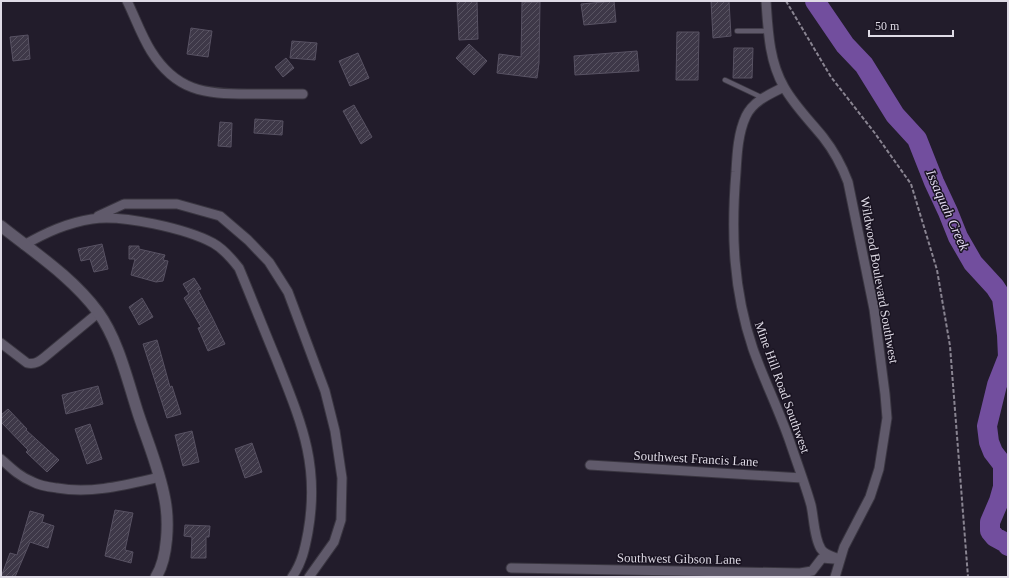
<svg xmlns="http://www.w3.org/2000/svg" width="1009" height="578" font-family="Georgia,serif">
<defs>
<pattern id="building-hatch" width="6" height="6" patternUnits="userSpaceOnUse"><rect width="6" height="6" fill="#3e3848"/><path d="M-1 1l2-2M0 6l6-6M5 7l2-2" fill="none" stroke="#595462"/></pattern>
</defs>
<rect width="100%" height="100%" fill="#221c2b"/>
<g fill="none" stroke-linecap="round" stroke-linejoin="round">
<path stroke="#724e9e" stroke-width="20" d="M 815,1 L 845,45 L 864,65 L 895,115 L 917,139 L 934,182 L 948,212 L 958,237 L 973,263 L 995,287 L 1002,298 L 1007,335 L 1008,357 L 997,385 L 987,426 L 989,442 L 993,452 L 1003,465 L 1003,487 L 999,501 L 990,522 L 990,531 L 995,537 L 1006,543 L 1008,546"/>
</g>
<path fill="url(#building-hatch)" stroke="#585263" d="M 457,1 L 477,1 L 478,39 L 459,40 Z
M 614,1 L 616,22 L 584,25 L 581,4 Z
M 711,1 L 729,1 L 731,36 L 713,38 Z
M 522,2 L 540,2 L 539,63 L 537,78 L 497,73 L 499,54 L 521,57 Z
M 191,28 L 212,31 L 208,57 L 187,54 Z
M 677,32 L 699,32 L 698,80 L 676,80 Z
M 28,35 L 30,59 L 13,61 L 10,37 Z
M 292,41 L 317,43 L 315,60 L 290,58 Z
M 469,44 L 487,61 L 474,75 L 456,58 Z
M 734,48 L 753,48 L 752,78 L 733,78 Z
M 637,51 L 639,71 L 575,75 L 574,56 Z
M 358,53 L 369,78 L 350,86 L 339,61 Z
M 286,58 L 294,68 L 283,77 L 275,67 Z
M 354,105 L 372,137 L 361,144 L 343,111 Z
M 255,119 L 283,121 L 282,135 L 254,133 Z
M 220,122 L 232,123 L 231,147 L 218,146 Z
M 102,244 L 108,269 L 94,272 L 90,259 L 81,261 L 78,249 Z
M 129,246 L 139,246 L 139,249 L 165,255 L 163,260 L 168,261 L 163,281 L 156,282 L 131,275 L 135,259 L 129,259 Z
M 194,278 L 201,289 L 198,290 L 212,317 L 225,344 L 208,351 L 198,328 L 201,327 L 184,298 L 189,294 L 183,284 Z
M 142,298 L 153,317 L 139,325 L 129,307 Z
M 157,340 L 170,387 L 172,386 L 181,414 L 167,418 L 143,344 Z
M 98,386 L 103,404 L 66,414 L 62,395 Z
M 8,409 L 27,429 L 26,430 L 59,460 L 47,472 L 26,452 L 28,450 L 1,422 L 1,415 Z
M 90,424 L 102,459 L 87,464 L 75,429 Z
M 192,431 L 199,462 L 183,466 L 175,435 Z
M 252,443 L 262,472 L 245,478 L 235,449 Z
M 115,510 L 133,513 L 125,550 L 133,552 L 131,563 L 105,556 Z
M 30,511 L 44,515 L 42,522 L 54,526 L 48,548 L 30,542 L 15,577 L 1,577 L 10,553 L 17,555 Z
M 185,525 L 210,526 L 209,537 L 206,537 L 206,558 L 191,558 L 192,537 L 184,536 Z"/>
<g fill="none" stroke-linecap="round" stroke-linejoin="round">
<defs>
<path id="service" d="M 737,31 L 768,31
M 725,80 L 763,98"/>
<path id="minor" d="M 127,1 C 135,17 141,35 151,51 C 176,91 204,94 248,94 C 266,94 285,94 303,94
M 766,1 C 768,30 769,61 784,87 C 794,105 810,121 823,137 C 834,151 842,166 848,182 L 874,309 L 885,394 L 887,418 L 879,469 L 870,497 L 844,547 L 835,577
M 784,87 C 770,94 753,101 746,116 C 738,133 737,154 736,172 C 731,233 733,290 753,349 C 764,380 779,410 790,442 C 797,463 805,484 811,505 C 814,518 814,538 821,549 C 824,554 834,557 839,559
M 98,216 L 124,204 L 177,204 L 220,216 L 248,240 L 269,262 L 288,292 L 325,391 L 335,431 L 342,478 L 341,520 L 334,542 L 309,577
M 24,245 C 47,232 67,223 92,219 C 122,214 187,229 213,243 C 224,249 232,259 239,268 C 252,299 264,330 277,361 C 301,422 320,464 308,532 C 305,548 302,563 292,577
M 1,343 L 27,363 C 35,365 40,361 46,356 L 98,313
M 1,459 C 11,468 20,477 33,482 C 40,486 49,487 57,488 C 92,494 125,485 160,477
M 590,465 L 802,478
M 511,568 L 800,573 L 812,571 L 822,558 L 834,559"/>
<path id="tertiary" d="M 1,226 C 35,253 72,277 98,312 C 119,341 128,383 139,416 C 148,443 160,471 165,500 C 169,521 168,558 156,577"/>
</defs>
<use href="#service" stroke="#3a3641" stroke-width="6"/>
<use href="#minor" stroke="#3a3641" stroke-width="11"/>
<use href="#tertiary" stroke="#3a3641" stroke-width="13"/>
<path stroke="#898491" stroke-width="2" stroke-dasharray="4 2" stroke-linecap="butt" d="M 786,1 L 831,77 L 874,132 L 911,184 L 937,270 L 950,346 L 968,577"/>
<use href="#service" stroke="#605a6b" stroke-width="4.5"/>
<use href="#minor" stroke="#605a6b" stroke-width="9"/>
<use href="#tertiary" stroke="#605a6b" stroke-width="11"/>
</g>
<g text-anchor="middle" stroke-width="3" stroke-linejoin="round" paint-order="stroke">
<g font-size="13" fill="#dfdbe6" stroke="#191321">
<text transform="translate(880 280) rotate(80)" y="5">Wildwood Boulevard Southwest</text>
<text transform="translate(783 387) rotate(70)" y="5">Mine Hill Road Southwest</text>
<text transform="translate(696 458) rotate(3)" y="5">Southwest Francis Lane</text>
<text transform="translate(679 558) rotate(1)" y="5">Southwest Gibson Lane</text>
</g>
<g font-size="14" font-style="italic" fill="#e4dbf2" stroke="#191321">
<text transform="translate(948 210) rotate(66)" y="5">Issaquah Creek</text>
</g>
</g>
<rect width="1009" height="578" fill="none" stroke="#dfdbe6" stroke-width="4"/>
<path d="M869 30v6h84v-6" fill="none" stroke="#dfdbe6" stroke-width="2"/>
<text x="875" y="30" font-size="12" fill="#dfdbe6" stroke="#191321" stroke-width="3" paint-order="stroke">50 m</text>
</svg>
